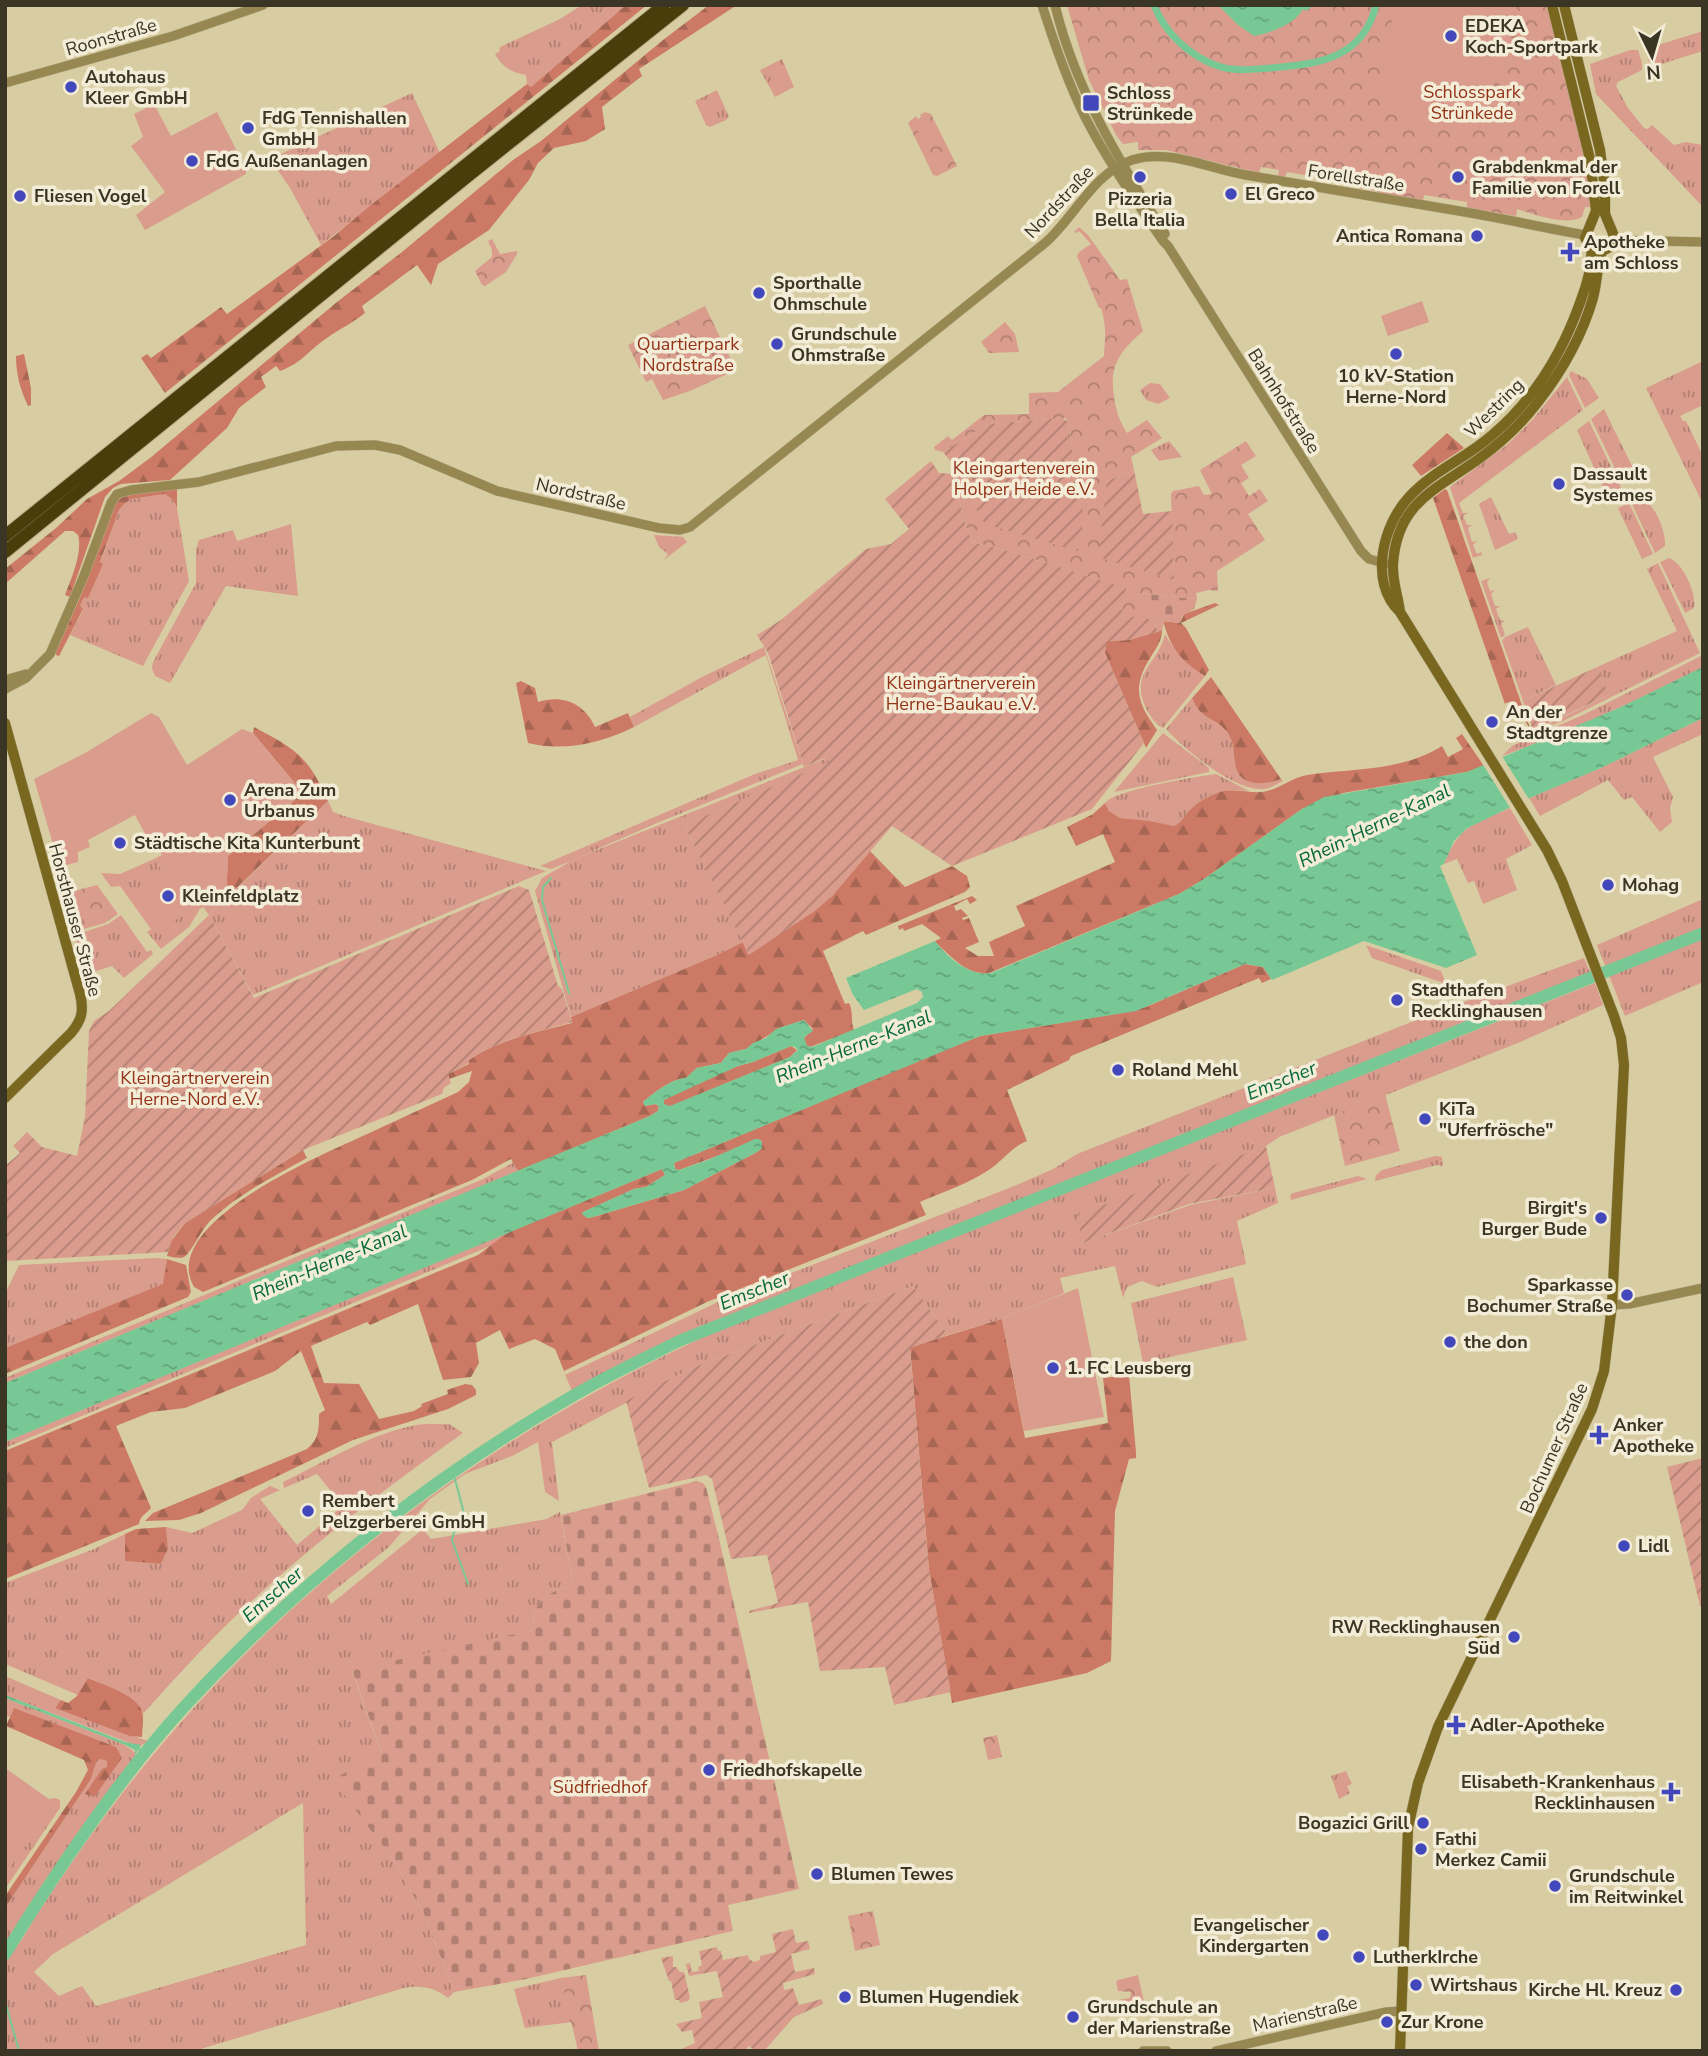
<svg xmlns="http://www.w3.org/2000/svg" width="1708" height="2056" font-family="'Nunito Sans',sans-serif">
<defs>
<pattern id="grass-tufts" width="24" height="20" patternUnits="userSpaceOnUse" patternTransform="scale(1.75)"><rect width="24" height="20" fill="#d99c8d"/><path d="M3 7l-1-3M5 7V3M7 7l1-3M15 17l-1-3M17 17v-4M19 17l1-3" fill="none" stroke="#b18073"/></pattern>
<pattern id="forest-firs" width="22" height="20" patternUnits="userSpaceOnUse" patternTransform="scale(1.75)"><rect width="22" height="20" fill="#cc7a65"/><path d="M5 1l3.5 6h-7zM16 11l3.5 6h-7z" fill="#a76553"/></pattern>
<pattern id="cemetery-stones" width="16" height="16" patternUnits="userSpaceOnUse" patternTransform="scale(1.75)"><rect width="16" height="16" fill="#d99c8d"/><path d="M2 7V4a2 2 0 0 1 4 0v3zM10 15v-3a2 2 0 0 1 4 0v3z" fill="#b18073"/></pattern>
<pattern id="park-crowns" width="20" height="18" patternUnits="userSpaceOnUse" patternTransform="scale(1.75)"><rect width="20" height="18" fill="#d99c8d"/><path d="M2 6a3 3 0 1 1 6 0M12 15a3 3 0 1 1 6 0" fill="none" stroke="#b18073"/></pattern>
<pattern id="garden-furrows" width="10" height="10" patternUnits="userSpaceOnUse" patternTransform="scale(1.75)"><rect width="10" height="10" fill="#d99c8d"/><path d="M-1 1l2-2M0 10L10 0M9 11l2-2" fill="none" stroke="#b18073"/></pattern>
<pattern id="water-ripples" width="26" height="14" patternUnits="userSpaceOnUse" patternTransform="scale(1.75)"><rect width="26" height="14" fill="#78c895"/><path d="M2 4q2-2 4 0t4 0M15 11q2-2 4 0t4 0" fill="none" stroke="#63a379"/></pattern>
</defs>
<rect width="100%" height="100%" fill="#d8cda2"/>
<path fill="url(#grass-tufts)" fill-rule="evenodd" d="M 582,5 L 626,5 L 531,87 L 527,84 L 526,75 C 511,72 503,68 495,54 L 499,52 L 500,47 L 560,19 Z
M 1703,31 L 1703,51 L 1655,66 L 1649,62 L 1645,49 Z
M 1630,50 L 1638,50 L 1642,63 L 1642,70 L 1618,82 L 1616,86 L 1628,108 L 1644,128 L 1648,129 L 1652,125 L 1674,145 L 1686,142 L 1703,145 L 1703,207 L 1596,94 L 1590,64 Z
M 782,59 L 794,87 L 775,97 L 760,70 Z
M 717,90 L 729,117 L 726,120 L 710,127 L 706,125 L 695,101 Z
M 412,93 L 440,153 L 321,245 L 290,188 L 270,159 Z
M 1703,361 L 1703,405 L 1680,416 L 1683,421 L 1686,421 L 1703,456 L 1703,504 L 1646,388 Z
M 1571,371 L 1587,379 L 1599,398 L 1585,408 L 1569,375 Z
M 1567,377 L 1583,410 L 1459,503 L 1463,513 L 1468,513 L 1463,516 L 1467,525 L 1472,525 L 1468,528 L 1472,542 L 1477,541 L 1473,545 L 1477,554 L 1481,552 L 1482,555 L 1473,558 L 1450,487 L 1508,444 L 1533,419 Z
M 1150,383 L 1160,384 L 1170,398 L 1158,404 L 1146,400 L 1140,390 Z
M 1604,409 L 1637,476 L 1625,482 L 1621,481 L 1591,419 Z
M 1589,421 L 1621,487 L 1619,490 L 1601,499 L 1598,494 L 1604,490 L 1577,430 Z
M 1169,441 L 1182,457 L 1159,461 L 1151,450 Z
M 165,494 L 173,500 L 177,508 L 189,581 L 143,666 L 70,635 L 83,610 L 80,606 L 84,596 L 88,598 L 102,564 L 100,563 L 119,510 L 123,505 L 131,499 Z
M 1491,497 L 1509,534 L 1515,532 L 1518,539 L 1495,550 L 1479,504 Z
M 1639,498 C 1655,502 1666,531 1665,546 L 1655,553 L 1631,502 Z
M 1629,503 L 1653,554 L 1642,559 L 1618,508 Z
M 291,524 L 298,596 L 226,586 L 170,683 L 155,676 L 152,668 L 153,662 L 196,583 L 196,549 L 199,540 L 233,530 L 237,541 Z
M 654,535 L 683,537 L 687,542 L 664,560 L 668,554 L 659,547 Z
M 1669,558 C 1683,563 1697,593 1694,608 L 1685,613 L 1660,562 Z
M 1658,563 L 1700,653 L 1563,721 L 1534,731 L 1609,695 L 1597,667 L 1677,631 L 1647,569 Z
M 1490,578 L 1487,582 L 1490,591 L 1495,590 L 1491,594 L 1495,606 L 1500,606 L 1496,609 L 1500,620 L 1505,621 L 1501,623 L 1505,635 L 1501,638 L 1481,581 Z
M 1528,627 L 1556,685 L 1523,701 L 1502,641 L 1505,637 Z
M 1165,634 C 1175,652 1187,665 1205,676 L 1163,728 C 1154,723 1149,715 1145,706 C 1130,672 1159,663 1165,634 Z
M 764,647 L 803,764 L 657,823 L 579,857 L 827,758 L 830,762 L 684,825 L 743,942 L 717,955 L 571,1017 L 535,891 L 542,878 L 571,861 L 551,869 L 540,866 L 755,774 L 798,760 L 766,655 L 634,727 L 630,717 L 702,677 Z
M 1703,655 L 1703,667 C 1638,700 1571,731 1502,756 L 1512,746 L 1585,714 Z
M 1192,698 C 1201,721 1216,717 1227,732 C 1235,742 1233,753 1235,764 C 1239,788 1265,785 1281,779 L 1283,781 C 1277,784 1270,789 1263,789 C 1234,791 1185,750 1166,729 Z
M 1703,718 L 1703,734 L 1653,757 L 1673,797 L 1670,808 L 1672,822 L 1660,832 L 1632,797 L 1624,800 L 1608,780 L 1540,816 L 1529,798 L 1601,768 Z
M 1163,733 L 1209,768 L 1209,772 L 1114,792 Z
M 1216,774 L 1249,791 C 1227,788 1207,793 1191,809 C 1185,815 1183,822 1175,826 L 1120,818 L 1109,811 L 1105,803 C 1117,789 1195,777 1216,774 Z
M 328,801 L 333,812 L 344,816 L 546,871 L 253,995 L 209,915 Z
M 1510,808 L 1532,845 L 1506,859 L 1517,890 L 1483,904 L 1474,881 L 1468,883 L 1457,859 L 1444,864 C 1460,824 1473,825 1510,808 Z
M 154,859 L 163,871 L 162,928 L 197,904 L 200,909 L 189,927 L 161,949 L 147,932 L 151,929 L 120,886 L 111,887 L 101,873 L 120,874 Z
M 1703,899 L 1703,982 L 1625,1016 L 1597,945 Z
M 121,915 L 147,952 L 151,950 L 153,954 L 124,978 L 112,966 L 84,975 L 75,935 L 108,924 Z
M 1366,945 L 1441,971 L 1446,984 L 1372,958 Z
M 1584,958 L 1590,972 L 677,1337 L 572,1391 L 565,1375 L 720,1301 L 1019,1184 L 1053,1169 L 1077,1154 L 1442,1010 Z
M 1595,983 L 1603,1005 L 1518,1043 L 1279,1137 L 1266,1146 L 1079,1221 L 1083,1243 L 1190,1205 L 1275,1188 L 1278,1203 L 1237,1221 L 1246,1264 L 1157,1287 L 1142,1281 L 1127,1287 L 1123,1298 L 1115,1266 L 1060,1278 L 1064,1293 L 1002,1319 L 948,1335 L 913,1286 L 692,1368 L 552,1442 L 559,1501 L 545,1492 L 538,1442 L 512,1456 L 465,1474 L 430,1499 L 389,1547 L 327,1596 L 331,1604 L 423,1529 L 431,1539 L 547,1519 L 560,1512 L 573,1584 C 549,1592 531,1601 533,1630 L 352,1671 L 381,1752 L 334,1780 L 394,1861 L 425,1916 L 454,1992 L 448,1998 C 434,1987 420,1985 404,1988 L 194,2051 L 8,2051 L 5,2040 C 5,2022 2,1981 5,1966 C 7,1957 17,1947 22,1939 C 39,1910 58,1883 77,1855 C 239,1622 460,1447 719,1330 ZM 303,1803 L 306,1945 L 96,2006 L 82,1986 L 59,1996 L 34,1972 L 53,1954 Z
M 1435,1156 L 1442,1157 L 1443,1166 L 1437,1165 L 1375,1181 L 1376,1175 L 1382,1170 Z
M 514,1162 L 518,1171 L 5,1383 L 5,1378 L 481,1180 Z
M 1358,1176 L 1367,1179 L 1291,1200 L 1290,1195 L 1293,1193 Z
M 507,1233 L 495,1244 L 5,1448 L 5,1442 Z
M 155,1258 L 167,1259 L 164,1284 L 5,1348 L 5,1294 L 19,1265 Z
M 1233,1277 L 1247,1340 L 1143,1363 L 1131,1303 Z
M 449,1424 L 463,1433 C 390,1485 319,1539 254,1599 C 214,1635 178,1675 142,1715 L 143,1712 L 122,1693 L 89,1678 L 78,1695 L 5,1664 L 5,1583 L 94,1549 L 125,1534 L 125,1561 L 161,1564 L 168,1549 L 166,1527 L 192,1533 L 242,1510 L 251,1498 L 270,1486 L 280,1490 L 260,1499 L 297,1545 L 343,1506 L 317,1474 L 284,1488 L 283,1482 C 323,1463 373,1432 417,1425 C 427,1423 439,1425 449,1424 Z
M 5,1676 L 61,1700 L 55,1708 L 148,1741 L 142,1745 L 135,1745 L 5,1695 Z
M 5,1698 L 123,1744 L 136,1753 L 132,1761 L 70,1845 L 5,1946 L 5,1908 L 91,1779 L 96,1763 L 100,1759 L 107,1761 L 107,1768 L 95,1795 L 122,1758 L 115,1747 L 14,1709 L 10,1717 L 5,1715 Z
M 1346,1771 L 1352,1784 L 1347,1786 L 1350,1793 L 1339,1799 L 1331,1776 Z
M 55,1798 L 60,1800 L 60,1808 L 5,1889 L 5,1874 L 55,1804 L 49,1799 Z
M 561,1978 L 572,2022 L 525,2028 L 514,1989 Z"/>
<path fill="url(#forest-firs)" d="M 626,5 L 647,5 L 165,393 L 141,358 L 147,354 L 151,358 L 221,307 L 227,314 L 334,236 L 371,205 L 527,84 L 531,87 Z
M 709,5 L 737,5 L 639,69 L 642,76 L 602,107 L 605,129 L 586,141 L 554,148 L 538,163 L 529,180 L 489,230 L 438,264 L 431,285 L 417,265 L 362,306 L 365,313 C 353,323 339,329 327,338 C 309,350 302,363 280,371 L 276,366 L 261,377 L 266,387 L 239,408 L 227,428 L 170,480 L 121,484 L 113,488 L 105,497 L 70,597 L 65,595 C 71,579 83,552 78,535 L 73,531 L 65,531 L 5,584 L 5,569 L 56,528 L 87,499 L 119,481 L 150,458 L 337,302 L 402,252 L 513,160 L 541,141 L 663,40 Z
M 24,354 L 31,388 L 31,405 L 28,406 C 20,389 16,374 16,356 Z
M 1447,433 L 1464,448 L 1421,476 L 1412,465 Z
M 177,489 L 177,508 L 173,500 L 165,494 L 131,499 L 123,505 L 119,510 L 100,562 L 103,564 L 88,598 L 84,597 L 80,606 L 83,609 L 59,656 L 56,655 L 55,653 L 82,593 L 116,502 C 130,488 158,490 177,489 Z
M 1445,489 L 1447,490 L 1531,731 L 1516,704 L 1511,706 L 1508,702 L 1505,704 L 1433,498 Z
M 1215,603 L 1219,605 L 1181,623 L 1186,628 L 1209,670 L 1205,676 C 1181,661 1171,649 1163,621 L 1180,623 L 1184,614 Z
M 1162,630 C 1162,640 1157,647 1152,655 C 1132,686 1136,701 1157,730 L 1146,748 L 1105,653 L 1106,641 L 1129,640 Z
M 1211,677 L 1281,779 C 1265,785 1239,788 1235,764 C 1233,752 1235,743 1227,732 C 1216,717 1201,721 1192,698 Z
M 521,681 L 535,688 L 538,702 C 563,694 585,704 595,727 L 628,713 L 634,727 C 602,743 563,752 528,743 L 516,683 Z
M 254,727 C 297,750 307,755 328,801 L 226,898 L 228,856 L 303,793 L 253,733 Z
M 1462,734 L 1484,766 L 1467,772 L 1343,793 L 1302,809 L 1204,879 L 1179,894 L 989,973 C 967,976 951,956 936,943 L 935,941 L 941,938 L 922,924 L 904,931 L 903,928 L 899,930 L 898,926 L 972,896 L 977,900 L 970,904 L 967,899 L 954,906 L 956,911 L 961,909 L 968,916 L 962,918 L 963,920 L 969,918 L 979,942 L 965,948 L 978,956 L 994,956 L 989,942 L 1025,926 L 1016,906 L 1115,862 L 1103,834 L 1076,846 L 1067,827 L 1093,814 L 1105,803 L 1109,811 L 1120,818 L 1149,821 L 1174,826 C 1181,823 1183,818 1188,812 C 1197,802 1208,796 1220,792 C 1234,788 1248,793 1262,792 C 1278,790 1291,778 1307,775 C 1354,768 1400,772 1442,746 L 1448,757 L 1463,749 L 1456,738 Z
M 870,851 L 905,887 L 952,866 L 967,876 L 970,887 L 965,892 L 866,935 L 863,931 L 823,951 L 845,1004 L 849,1003 C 854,1013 850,1020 854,1030 L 810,1047 L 805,1045 L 803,1039 L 813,1029 L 804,1020 L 782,1027 L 746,1049 L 729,1053 L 721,1063 L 697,1068 L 686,1078 C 671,1079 655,1092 643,1102 L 645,1106 L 655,1104 L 659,1106 L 658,1111 L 650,1116 L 518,1171 L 511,1159 L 472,1180 L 203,1292 L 194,1287 C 157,1223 324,1154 365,1135 C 396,1121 427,1106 458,1092 L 469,1082 L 472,1071 L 449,1079 L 448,1074 L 469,1064 L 468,1061 C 494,1041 540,1031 572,1023 L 571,1017 L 717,955 L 743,942 L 748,954 L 832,896 Z
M 1245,964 L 1263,967 L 1271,979 L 1262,983 L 1259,978 L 1071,1056 L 1069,1060 L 1007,1090 L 1027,1141 C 1011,1147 1002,1162 987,1171 C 967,1184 943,1192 920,1202 L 926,1215 L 707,1302 L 564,1371 L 555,1349 L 535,1339 L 509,1349 L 500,1330 L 476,1343 L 479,1363 L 471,1377 L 443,1380 L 418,1304 L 370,1325 L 367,1322 L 311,1346 L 324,1383 L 359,1384 L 379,1419 L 414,1411 L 422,1406 L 421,1404 L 448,1394 L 447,1390 L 465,1384 L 472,1385 L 476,1390 L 476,1395 L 448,1409 L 353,1440 L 201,1513 L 179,1520 L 145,1521 L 153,1513 L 307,1449 C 319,1439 319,1429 319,1414 L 325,1410 L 301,1351 L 275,1371 L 185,1408 L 151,1412 L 116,1426 L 151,1508 C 146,1514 140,1516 139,1524 L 5,1579 L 5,1451 L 478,1255 L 507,1233 L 662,1169 L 665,1175 L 646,1187 L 634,1189 L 583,1212 L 587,1218 L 593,1217 L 684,1190 L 757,1152 L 762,1148 L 761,1140 L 679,1170 L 675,1169 L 674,1163 L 940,1052 L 980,1036 L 1121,1013 L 1146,1007 Z
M 791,1046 L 797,1050 L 790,1057 L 669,1107 L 664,1105 L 664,1100 L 671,1095 L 738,1066 L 753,1062 Z
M 303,1150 L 307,1158 C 273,1177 238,1194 210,1221 C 202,1229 191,1253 184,1257 C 179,1259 172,1257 167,1256 L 171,1241 L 185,1223 Z
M 167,1259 L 186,1265 L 191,1292 L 188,1297 L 5,1374 L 5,1348 L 163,1284 Z
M 1002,1319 L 1025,1438 L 1108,1423 L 1103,1378 L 1129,1375 L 1136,1452 L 1136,1458 L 1129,1459 L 1115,1511 L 1111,1661 L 1087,1673 L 952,1703 L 929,1570 L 910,1347 Z
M 166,1527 L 168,1549 L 161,1564 L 125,1561 L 125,1534 L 136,1529 Z
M 88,1678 C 102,1684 135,1695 141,1709 C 145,1716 142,1729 142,1737 L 130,1736 L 55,1708 L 61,1700 L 68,1703 L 77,1696 Z
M 14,1708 L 116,1747 L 122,1758 L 95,1796 L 85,1794 L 102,1769 L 107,1767 L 107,1761 L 100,1759 L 96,1763 L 91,1779 L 5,1908 L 5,1896 L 76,1792 L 88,1770 L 84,1760 L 6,1726 Z"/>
<path fill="url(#cemetery-stones)" d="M 1139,593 L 1197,599 L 1194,609 L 1182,616 L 1180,623 L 1164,621 Z
M 697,1481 L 703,1483 L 706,1487 L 720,1543 L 799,1889 L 728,1905 L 733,1931 L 526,1979 L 454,1992 L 425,1916 L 394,1861 L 333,1780 L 381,1751 L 352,1670 L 533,1630 C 532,1599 548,1593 573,1584 L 561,1515 Z"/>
<path fill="url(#park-crowns)" d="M 1067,5 L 1548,5 L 1584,148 L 1594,207 L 1585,207 L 1582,217 C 1566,226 1535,215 1517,209 L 1516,216 L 1467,208 L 1467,202 L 1424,195 L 1423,201 L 1377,193 L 1377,191 L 1358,188 L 1359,184 L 1287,172 L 1285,177 L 1278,176 L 1279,170 L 1261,167 L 1259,173 L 1166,150 L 1138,150 L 1138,142 L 1123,144 L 1116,135 L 1089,80 Z
M 925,112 L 931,114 L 957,166 L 937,176 L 933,175 L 908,123 L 916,116 L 918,119 L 921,117 L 920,115 Z
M 1079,227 L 1088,235 L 1120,280 L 1127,279 L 1143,331 C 1120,352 1109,364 1114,397 C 1116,411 1119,420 1127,433 L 1147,420 L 1162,438 L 1131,457 L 1134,470 L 1107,481 L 1174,580 L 1171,494 L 1173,491 L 1199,486 L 1204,495 L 1212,494 L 1200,470 L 1246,441 L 1256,456 L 1241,465 L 1249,478 L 1241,483 L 1249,496 L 1260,489 L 1268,501 L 1248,514 L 1265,540 L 1217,571 L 1218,591 L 1209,590 L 1196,593 L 1197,599 L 1140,593 L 1164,621 L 1162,630 L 1158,632 L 1154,620 L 1122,616 L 1125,588 L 1008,551 L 972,542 L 963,517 L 954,473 L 971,472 L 975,507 L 1089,496 L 1081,464 L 1074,463 L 1069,422 L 1065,418 L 988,424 L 943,452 L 935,450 L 934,447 L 948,436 L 952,440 L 984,415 L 1029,414 L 1029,393 L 1058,392 L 1104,356 C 1105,335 1107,329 1101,308 L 1099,308 L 1077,256 L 1079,252 L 1091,244 L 1079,231 L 1076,233 L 1074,232 Z
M 492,239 L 500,254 L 517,251 L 517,254 L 506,272 L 485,286 L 482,285 L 475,271 L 492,257 L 492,250 L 488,241 Z
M 705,306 L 736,370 L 690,391 L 663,400 L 652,379 L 646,382 L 628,345 Z
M 1005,322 L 1015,334 L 1019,352 L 989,353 L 981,342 Z
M 97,885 L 118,914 L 105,923 L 77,931 L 74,930 L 62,894 Z
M 1385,1094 L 1400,1151 L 1345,1166 L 1334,1115 Z
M 997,1735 L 1002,1757 L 988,1760 L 983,1738 Z
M 873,1911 L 880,1945 L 855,1951 L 848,1916 Z
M 586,1975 L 599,2051 L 578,2051 L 561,1978 Z
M 1138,1975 L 1144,2002 L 1120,2007 L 1118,2000 L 1130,1998 L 1131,1992 L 1118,1991 L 1116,1982 L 1118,1980 Z"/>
<path fill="url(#garden-furrows)" d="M 1062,418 L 1069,422 L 1074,463 L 1081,464 L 1089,496 L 1084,498 L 1078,551 L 985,524 L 975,507 L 971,472 L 960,473 L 943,452 L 988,424 Z
M 931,461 L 939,473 L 954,474 L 963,517 L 972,542 L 1008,551 L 1126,588 L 1122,615 L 1154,620 L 1158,632 L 1129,640 L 1107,641 L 1105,653 L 1144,743 L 1092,809 L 952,866 L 892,826 L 832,896 L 815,911 L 749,955 L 684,825 L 829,762 L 825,758 L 804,767 L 768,653 L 757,635 L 781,620 L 866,549 L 891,544 L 909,529 L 885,499 Z
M 1134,470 L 1143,514 L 1172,511 L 1174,580 L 1098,557 L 1107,481 Z
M 1597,667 L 1609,695 L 1533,730 L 1523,701 Z
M 519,886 L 529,890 L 558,986 L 562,989 L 572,1022 C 541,1031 494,1041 468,1061 L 469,1063 L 448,1074 L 451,1083 L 444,1088 L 442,1094 L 303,1150 L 185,1223 L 173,1237 L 168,1252 L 5,1261 L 5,1166 L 20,1153 L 13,1146 L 27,1132 L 42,1147 L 77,1156 L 85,1117 L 89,1031 L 94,1021 L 109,1011 L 209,915 L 254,998 Z
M 1266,1146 L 1275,1188 L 1189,1204 L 1083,1243 L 1076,1215 Z
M 913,1286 L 948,1335 L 910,1348 L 929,1570 L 951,1692 L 894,1705 L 885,1667 L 820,1671 L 808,1602 L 749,1613 L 749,1611 L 778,1603 L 767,1555 L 731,1559 L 712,1479 L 706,1475 L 649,1488 L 626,1401 L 692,1368 Z
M 1703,1458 L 1703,1606 L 1700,1606 L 1667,1467 Z
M 793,1929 L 796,1943 L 808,1941 L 810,1949 L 791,1954 L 795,1972 L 814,1968 L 815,1974 L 783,1983 L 784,1990 L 793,1988 L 799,2005 L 822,1999 L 823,2004 L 794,2017 L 764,2051 L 755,2051 L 749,2046 L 745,2051 L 677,2051 L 695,2043 L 692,2030 L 682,2032 L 676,2024 L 702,2018 L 699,2002 L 723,1997 L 717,1971 L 689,1976 L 686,1964 L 690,1963 L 692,1972 L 699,1971 L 698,1967 L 702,1965 L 699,1951 L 717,1947 L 718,1951 L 721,1951 L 723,1960 L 748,1955 L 749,1959 L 754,1962 L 760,1960 L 760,1956 L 776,1952 L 772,1934 Z
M 673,1956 L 673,1967 L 676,1967 L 680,1972 L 684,1972 L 690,1998 L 688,2001 L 680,2003 L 679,2000 L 675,2000 L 671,1981 L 669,1981 L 661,1958 Z"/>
<path fill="#d99c8d" d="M 1396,5 L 1517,6 L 1504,76 L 1495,78 C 1493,89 1492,99 1484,108 C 1460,138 1397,128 1386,90 C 1378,65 1391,31 1396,5 Z
M 154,104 L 171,136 L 217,112 L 246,169 L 246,174 L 145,230 L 136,215 L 165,192 L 131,146 L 143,137 L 134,114 Z
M 928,119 L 939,141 L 925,148 L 915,125 Z
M 1422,301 L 1429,322 L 1388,336 L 1381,316 Z
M 151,713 L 159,717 L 187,765 L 242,729 L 253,733 L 303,793 L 228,856 L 226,898 L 209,915 L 203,907 L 200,909 L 197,905 L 163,929 L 135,891 L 163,871 L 154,859 L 162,855 L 157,848 L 153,849 L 135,815 L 88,840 L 90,847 L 78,852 L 78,862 L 55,868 L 53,859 L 55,851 L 34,779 L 85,753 Z
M 1078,1288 L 1104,1417 L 1024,1431 L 1002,1319 Z
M 5,1768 L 56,1804 L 5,1874 Z"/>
<path fill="url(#water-ripples)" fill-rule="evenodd" d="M 1218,5 L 1314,5 L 1306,11 L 1303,9 C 1295,24 1271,33 1254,36 L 1238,25 Z
M 1703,667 L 1703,718 L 1601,768 L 1527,799 L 1466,829 L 1454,841 L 1444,864 L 1440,866 L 1477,955 L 1446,968 L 1364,941 L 1272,980 L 1263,967 L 1245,964 L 1136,1011 L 980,1036 L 674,1163 L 675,1169 L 679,1170 L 708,1160 L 755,1139 L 759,1139 L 762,1142 L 762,1148 L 757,1152 L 684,1190 L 593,1217 L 587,1218 L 582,1214 L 583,1212 L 634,1189 L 646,1187 L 665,1175 L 662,1169 L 5,1442 L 5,1383 L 650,1116 L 658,1111 L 659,1106 L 655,1104 L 645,1106 L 643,1102 C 655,1092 671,1079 686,1078 L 697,1068 L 721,1063 L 729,1053 L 746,1049 L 753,1043 L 766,1038 L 776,1029 L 804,1020 L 813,1031 L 804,1037 L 807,1046 L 812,1047 L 917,1003 L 923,997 L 922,992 L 917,989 L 864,1010 L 853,995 L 846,978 L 935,941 C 947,957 970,977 991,973 L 1179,894 L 1204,879 L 1302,809 L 1324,797 L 1467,772 L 1621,707 ZM 791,1046 L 795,1047 L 798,1050 L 790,1057 L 670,1106 L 664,1104 L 664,1100 L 738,1066 L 753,1062 Z
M 5,1695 L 125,1742 L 141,1745 L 135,1755 L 135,1750 L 123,1744 L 5,1698 Z"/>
<path fill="#d8cda2" d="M 1500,753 L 1530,801 L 1512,811 L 1482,763 Z"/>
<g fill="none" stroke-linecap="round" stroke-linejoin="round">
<path stroke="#78c895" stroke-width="2" d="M 551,878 L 543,887 L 542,900 L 569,993
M 453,1472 L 464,1513 L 463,1520 L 454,1532 L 452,1540 L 468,1584
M 136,1748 L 146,1752
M 5,2001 L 19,2051"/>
<path stroke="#78c895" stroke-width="7" d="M 1154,5 C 1165,33 1189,56 1218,66 C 1234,72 1254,69 1271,68 C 1318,64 1363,59 1376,5"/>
<path stroke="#78c895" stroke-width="12" d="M 5,1954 C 57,1870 118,1779 185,1706 C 296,1585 428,1479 571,1397 C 606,1376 643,1359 679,1341 L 1703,933"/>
<defs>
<path id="tertiary" d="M 1042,5 C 1054,43 1067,81 1085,117 C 1107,160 1135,200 1163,241 L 1168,246 L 1361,551 L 1369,559 L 1388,564
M 1055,5 C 1075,89 1120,162 1165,234
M 5,83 L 173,36 L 263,5
M 1614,240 L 1703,242
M 5,680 L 26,674
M 5,689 L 26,678 L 50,654 L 83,578 L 111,503 L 117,494 L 131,490 L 199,482 L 336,446 L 375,445 L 400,450 L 497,491 L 659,528 L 680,530 L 690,527 L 1045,243 C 1074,218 1093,173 1132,160 C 1168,148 1210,169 1246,175 C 1319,188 1392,199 1465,212 C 1505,219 1545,228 1585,235
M 1612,1305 L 1629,1304 L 1703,1288
M 1143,2051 L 1167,2051
M 1216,2051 L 1386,2012 L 1401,2011"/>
<path id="secondary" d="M 1552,5 L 1590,159 L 1596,211 L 1585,238 L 1591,248 L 1602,251 L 1610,247 L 1614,236 L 1605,214 L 1605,188 L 1600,150 L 1564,5
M 1400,612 C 1398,595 1392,581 1393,564 C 1397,502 1436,490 1480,458 C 1502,442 1522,423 1538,402 C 1562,371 1582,336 1593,298 C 1597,283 1597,266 1602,251
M 5,723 L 80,994 C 84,1011 82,1020 71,1033 L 5,1098
M 1400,2051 L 1408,1828 L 1418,1783 L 1438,1727 L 1592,1409 L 1604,1371 L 1612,1305 L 1624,1065 L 1621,1038 L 1614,1016 L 1562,881 L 1547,850 L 1400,612 C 1368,582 1383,524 1410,496 C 1433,471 1466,458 1491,436 C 1534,400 1563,352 1581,300 C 1587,284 1593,265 1591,248"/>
<path id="motorway" d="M 5,536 L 664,5
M 5,552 L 468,176 L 683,5"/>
</defs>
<use href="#tertiary" stroke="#b5ac86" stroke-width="10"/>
<use href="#secondary" stroke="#b5ac86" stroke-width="11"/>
<use href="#motorway" stroke="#b5ac86" stroke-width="14"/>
<use href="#tertiary" stroke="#978852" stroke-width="9"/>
<use href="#secondary" stroke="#796720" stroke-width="10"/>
<use href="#motorway" stroke="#493d0b" stroke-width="12"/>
</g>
<g fill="#4248bc" stroke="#f3edd8" stroke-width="2.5">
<circle cx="1451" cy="36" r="7"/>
<circle cx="71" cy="87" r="7"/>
<rect x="1082" y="94" width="18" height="18" rx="3.5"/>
<circle cx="248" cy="128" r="7"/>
<circle cx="192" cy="161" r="7"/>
<circle cx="1140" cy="177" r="7"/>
<circle cx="1458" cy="177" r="7"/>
<circle cx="1231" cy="194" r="7"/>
<circle cx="20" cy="196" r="7"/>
<circle cx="1477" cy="236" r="7"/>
<path d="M1566.5 241.5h7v7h7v7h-7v7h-7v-7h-7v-7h7z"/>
<circle cx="759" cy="293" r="7"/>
<circle cx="777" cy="344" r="7"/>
<circle cx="1396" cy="354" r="7"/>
<circle cx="1559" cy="484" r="7"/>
<circle cx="1492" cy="722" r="7"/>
<circle cx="230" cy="800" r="7"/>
<circle cx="120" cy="843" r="7"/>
<circle cx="1608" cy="885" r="7"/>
<circle cx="168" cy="896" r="7"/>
<circle cx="1397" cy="1000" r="7"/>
<circle cx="1118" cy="1070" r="7"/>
<circle cx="1425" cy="1119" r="7"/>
<circle cx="1601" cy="1218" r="7"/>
<circle cx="1627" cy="1295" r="7"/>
<circle cx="1450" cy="1342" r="7"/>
<circle cx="1053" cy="1368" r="7"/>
<path d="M1595.5 1424.5h7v7h7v7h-7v7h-7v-7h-7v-7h7z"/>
<circle cx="308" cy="1511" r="7"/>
<circle cx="1624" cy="1546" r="7"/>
<circle cx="1514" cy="1637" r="7"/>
<path d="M1452.5 1714.5h7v7h7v7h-7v7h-7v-7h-7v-7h7z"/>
<circle cx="709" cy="1770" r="7"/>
<path d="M1667.5 1781.5h7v7h7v7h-7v7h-7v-7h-7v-7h7z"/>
<circle cx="1423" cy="1823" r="7"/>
<circle cx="1421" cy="1849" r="7"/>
<circle cx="817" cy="1874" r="7"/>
<circle cx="1555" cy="1886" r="7"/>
<circle cx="1323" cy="1935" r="7"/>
<circle cx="1359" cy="1957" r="7"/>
<circle cx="1416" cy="1985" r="7"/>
<circle cx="1676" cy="1990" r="7"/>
<circle cx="845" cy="1997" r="7"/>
<circle cx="1073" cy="2017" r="7"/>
<circle cx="1387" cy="2022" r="7"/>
</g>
<g text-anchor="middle" stroke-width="7" stroke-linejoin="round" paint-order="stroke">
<g font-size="18" font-weight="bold" fill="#3a3524" stroke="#f3edd8" text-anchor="start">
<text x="1465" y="32">EDEKA<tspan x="1465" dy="21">Koch-Sportpark</tspan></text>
<text x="85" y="83">Autohaus<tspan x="85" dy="21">Kleer GmbH</tspan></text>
<text x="1107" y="99">Schloss<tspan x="1107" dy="21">Strünkede</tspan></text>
<text x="262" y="124">FdG Tennishallen<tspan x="262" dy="21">GmbH</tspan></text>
<text x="206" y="167">FdG Außenanlagen</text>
<text x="1472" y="173">Grabdenkmal der<tspan x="1472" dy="21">Familie von Forell</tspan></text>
<text x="1245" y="200">El Greco</text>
<text x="34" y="202">Fliesen Vogel</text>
<text x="1140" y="205" text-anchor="middle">Pizzeria<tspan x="1140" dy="21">Bella Italia</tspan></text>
<text x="1463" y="242" text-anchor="end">Antica Romana</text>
<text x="1584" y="248">Apotheke<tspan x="1584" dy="21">am Schloss</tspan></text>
<text x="773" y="289">Sporthalle<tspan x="773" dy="21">Ohmschule</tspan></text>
<text x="791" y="340">Grundschule<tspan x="791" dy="21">Ohmstraße</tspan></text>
<text x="1396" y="382" text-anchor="middle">10 kV-Station<tspan x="1396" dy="21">Herne-Nord</tspan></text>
<text x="1573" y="480">Dassault<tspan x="1573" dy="21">Systemes</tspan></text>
<text x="1506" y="718">An der<tspan x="1506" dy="21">Stadtgrenze</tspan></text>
<text x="244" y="796">Arena Zum<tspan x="244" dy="21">Urbanus</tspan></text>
<text x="134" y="849">Städtische Kita Kunterbunt</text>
<text x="1622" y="891">Mohag</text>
<text x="182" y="902">Kleinfeldplatz</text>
<text x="1411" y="996">Stadthafen<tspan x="1411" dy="21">Recklinghausen</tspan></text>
<text x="1132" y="1076">Roland Mehl</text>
<text x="1439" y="1115">KiTa<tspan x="1439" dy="21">"Uferfrösche"</tspan></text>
<text x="1587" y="1214" text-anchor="end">Birgit's<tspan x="1587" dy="21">Burger Bude</tspan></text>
<text x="1613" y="1291" text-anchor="end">Sparkasse<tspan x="1613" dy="21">Bochumer Straße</tspan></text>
<text x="1464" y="1348">the don</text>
<text x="1067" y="1374">1. FC Leusberg</text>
<text x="1613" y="1431">Anker<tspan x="1613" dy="21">Apotheke</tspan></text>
<text x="322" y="1507">Rembert<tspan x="322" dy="21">Pelzgerberei GmbH</tspan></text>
<text x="1638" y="1552">Lidl</text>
<text x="1500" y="1633" text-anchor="end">RW Recklinghausen<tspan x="1500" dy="21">Süd</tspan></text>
<text x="1470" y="1731">Adler-Apotheke</text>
<text x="723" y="1776">Friedhofskapelle</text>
<text x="1655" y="1788" text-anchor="end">Elisabeth-Krankenhaus<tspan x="1655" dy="21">Recklinhausen</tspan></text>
<text x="1409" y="1829" text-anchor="end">Bogazici Grill</text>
<text x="1435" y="1845">Fathi<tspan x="1435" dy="21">Merkez Camii</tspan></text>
<text x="831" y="1880">Blumen Tewes</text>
<text x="1569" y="1882">Grundschule<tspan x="1569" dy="21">im Reitwinkel</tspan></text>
<text x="1309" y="1931" text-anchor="end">Evangelischer<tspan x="1309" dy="21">Kindergarten</tspan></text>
<text x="1373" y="1963">LutherkIrche</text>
<text x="1430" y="1991">Wirtshaus</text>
<text x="1662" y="1996" text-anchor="end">Kirche Hl. Kreuz</text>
<text x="859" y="2003">Blumen Hugendiek</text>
<text x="1087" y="2013">Grundschule an<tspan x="1087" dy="21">der Marienstraße</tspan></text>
<text x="1401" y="2028">Zur Krone</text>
</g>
<g font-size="18" fill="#3a3524" stroke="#f3edd8">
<text transform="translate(111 37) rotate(-16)" y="6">Roonstraße</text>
<text transform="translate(1356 178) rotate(9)" y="6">Forellstraße</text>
<text transform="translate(1059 202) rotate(-47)" y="6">Nordstraße</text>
<text transform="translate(1284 401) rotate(58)" y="6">Bahnhofstraße</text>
<text transform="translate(1494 408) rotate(-45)" y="6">Westring</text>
<text transform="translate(581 494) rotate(13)" y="6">Nordstraße</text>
<text transform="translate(75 920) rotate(75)" y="6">Horsthauser Straße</text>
<text transform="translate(1554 1448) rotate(-66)" y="6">Bochumer Straße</text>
<text transform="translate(1305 2014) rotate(-13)" y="6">Marienstraße</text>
</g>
<g font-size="18" fill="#943219" stroke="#f3edd8">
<text x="1472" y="98">Schlosspark<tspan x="1472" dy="21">Strünkede</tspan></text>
<text x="688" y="350">Quartierpark<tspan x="688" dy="21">Nordstraße</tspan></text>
<text x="1024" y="474">Kleingartenverein<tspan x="1024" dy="21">Holper Heide e.V.</tspan></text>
<text x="961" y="689">Kleingärtnerverein<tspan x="961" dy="21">Herne-Baukau e.V.</tspan></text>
<text x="195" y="1084">Kleingärtnerverein<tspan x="195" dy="21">Herne-Nord e.V.</tspan></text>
<text x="600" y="1793">Südfriedhof</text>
</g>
<g font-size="19" font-style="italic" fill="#07683b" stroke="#f3edd8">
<text transform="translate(1374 825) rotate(-26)" y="7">Rhein-Herne-Kanal</text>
<text transform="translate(853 1046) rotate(-22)" y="7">Rhein-Herne-Kanal</text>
<text transform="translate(1281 1080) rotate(-22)" y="7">Emscher</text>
<text transform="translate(329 1262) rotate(-23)" y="7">Rhein-Herne-Kanal</text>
<text transform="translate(754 1290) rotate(-22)" y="7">Emscher</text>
<text transform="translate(272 1594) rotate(-41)" y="7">Emscher</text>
</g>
</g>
<rect width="1708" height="2056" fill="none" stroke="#3a3524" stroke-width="14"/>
<g transform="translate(1652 56) rotate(175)" stroke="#f3edd8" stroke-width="5" paint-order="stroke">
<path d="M0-5L12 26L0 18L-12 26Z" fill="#3a3524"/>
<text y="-10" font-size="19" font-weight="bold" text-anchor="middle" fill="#3a3524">N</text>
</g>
</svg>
